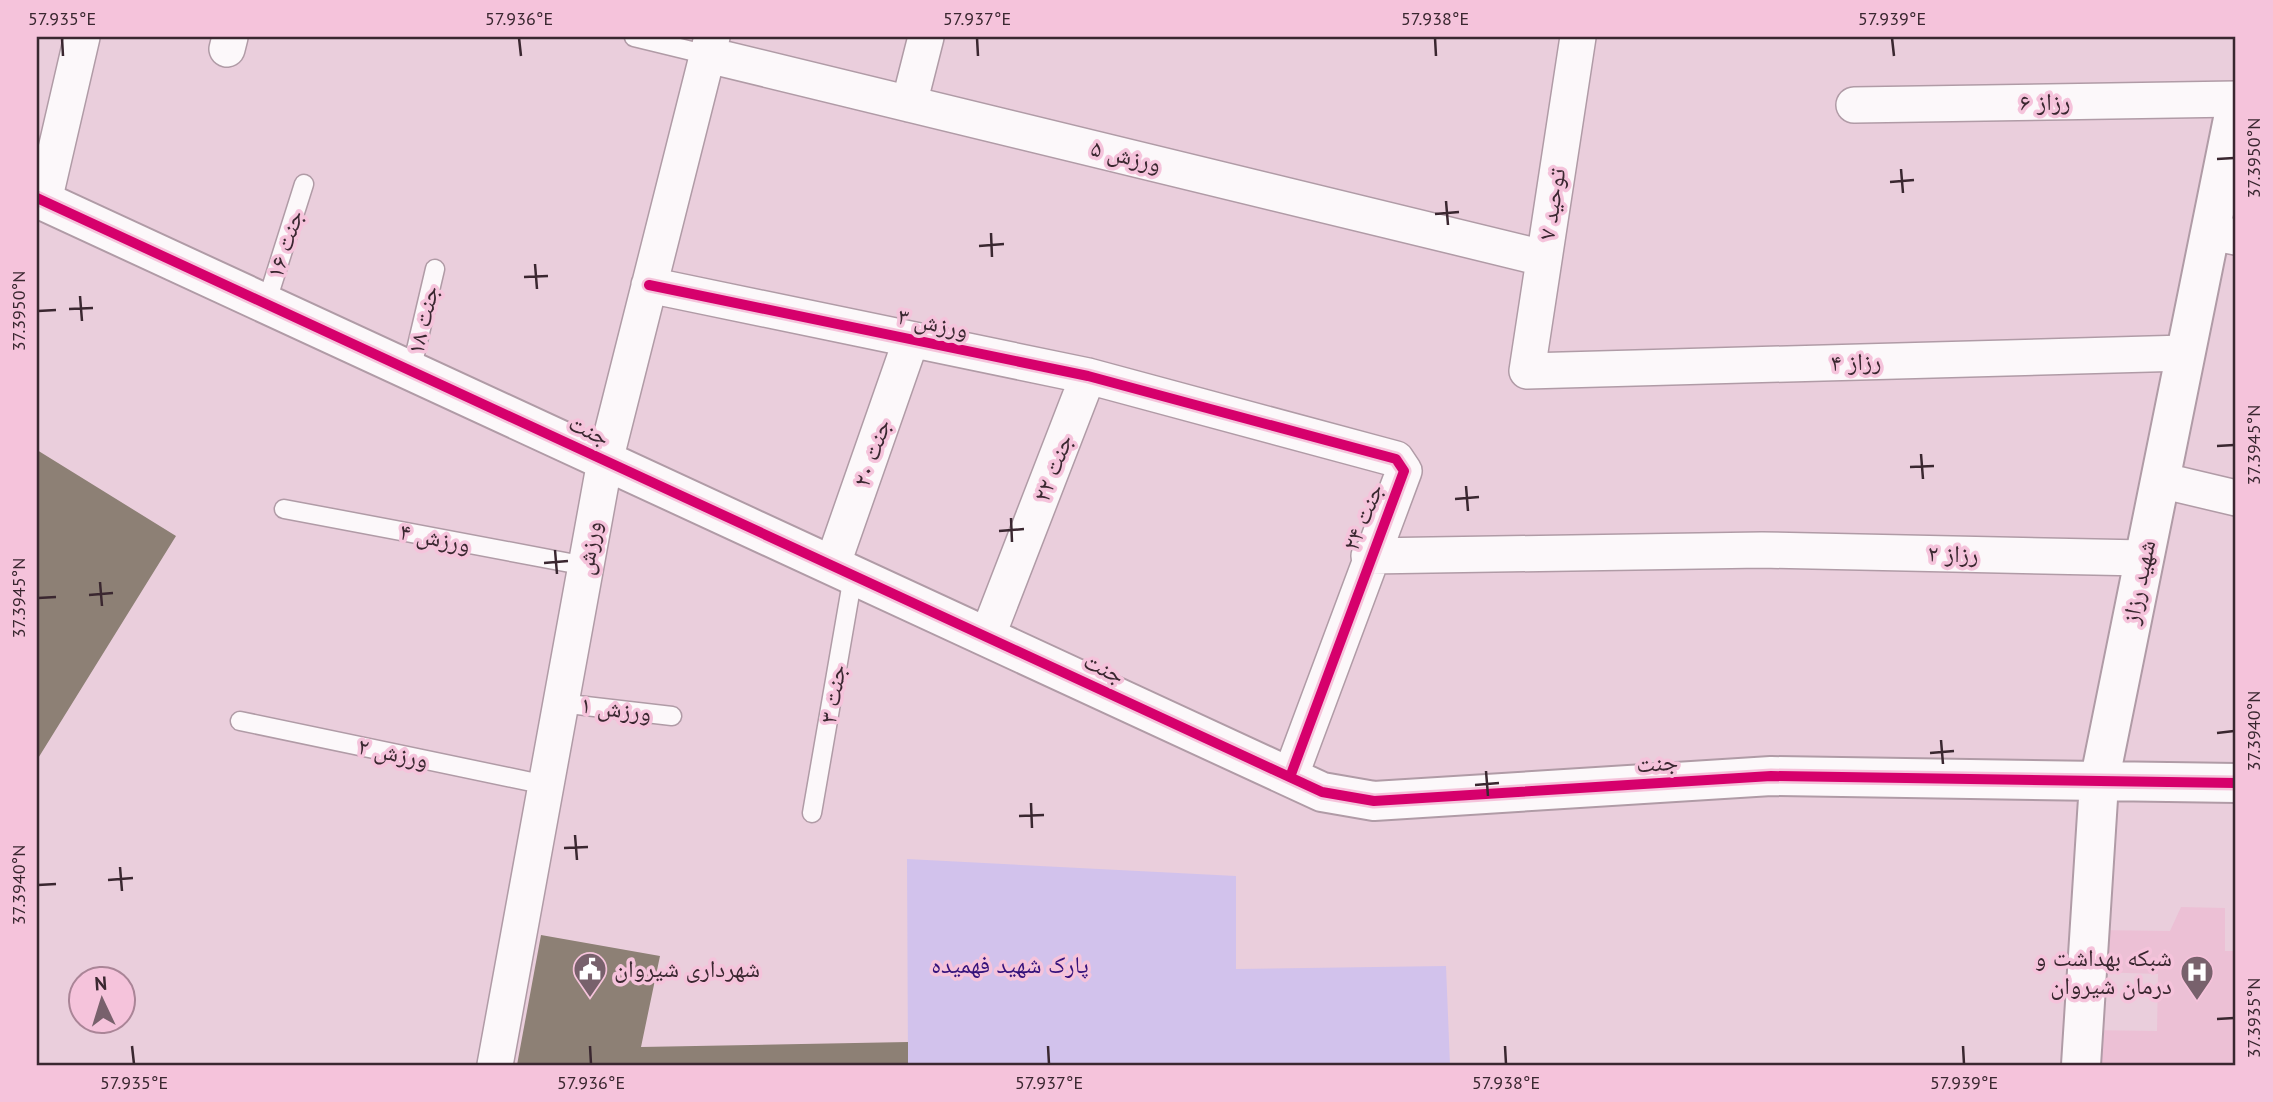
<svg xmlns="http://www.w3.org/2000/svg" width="2273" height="1102" font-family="'PT Sans','Noto Naskh Arabic',sans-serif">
<rect width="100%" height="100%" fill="#eacedc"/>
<path fill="#ecc0d5" d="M 2181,907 L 2225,908 L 2225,951 L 2236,951 L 2236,1065 L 2084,1065 L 2085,1030 L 2157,1031 L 2158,974 L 2095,972 L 2096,930 L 2170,931 Z"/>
<path fill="#d2c2ec" d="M 907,859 L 1236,876 L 1236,969 L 1446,966 L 1450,1065 L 908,1065 Z"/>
<path fill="#8d8075" d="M 37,450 L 176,536 L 37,760 Z
M 541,935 L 660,956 L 641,1047 L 908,1042 L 908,1065 L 517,1065 Z"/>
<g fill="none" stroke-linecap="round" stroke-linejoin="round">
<defs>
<path id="service" d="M 634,37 L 708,55
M 266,304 L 304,184
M 411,371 L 435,269
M 284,509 L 586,566
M 560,703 L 672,716
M 240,721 L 546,785
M 812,813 L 853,576"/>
<path id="minor" d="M 1578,37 L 1527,371 L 2186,353
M 227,49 L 230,37
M 708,55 L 1543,258
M 909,104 L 926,37
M 1854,105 L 2236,99
M 44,201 L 82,37
M 2210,232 L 2236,237
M 649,285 L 1088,376 L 1396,459 L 1404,471 L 1290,777
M 2160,480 L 2236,498
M 1369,556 L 1762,550 L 2144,558
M 832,566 L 911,340
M 987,637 L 1088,376
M 495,1065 L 605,461 L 712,37"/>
<path id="tertiary" d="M 37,198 L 1322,792 L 1374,801 L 1771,776 L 2236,783
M 2081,1065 L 2099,783 L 2236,104"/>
</defs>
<use href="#service" stroke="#b09ba6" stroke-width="21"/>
<use href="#minor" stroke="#b09ba6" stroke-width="38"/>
<use href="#tertiary" stroke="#b09ba6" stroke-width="42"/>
<use href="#service" stroke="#fcf8fa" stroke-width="18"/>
<use href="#minor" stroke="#fcf8fa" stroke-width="35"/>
<use href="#tertiary" stroke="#fcf8fa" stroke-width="38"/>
<defs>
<path id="cycleway" d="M 37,198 L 1322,792 L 1374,801 L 1771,776 L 2236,783
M 649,285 L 1088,376 L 1396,459 L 1404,471 L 1290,777"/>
</defs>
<use href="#cycleway" stroke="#f5c3db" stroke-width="15"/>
<use href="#cycleway" stroke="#d6006c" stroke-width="10"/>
</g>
<path fill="none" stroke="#3a2730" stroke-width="2.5" d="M 62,38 L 63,56M 519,38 L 521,56M 977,38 L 978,56M 1435,38 L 1436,56M 1892,38 L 1894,56M 2217,159 L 2234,158M 1901,169 L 1903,193M 1890,182 L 1914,180M 1446,201 L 1448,225M 1435,214 L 1459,212M 991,233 L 992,257M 979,246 L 1004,244M 535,264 L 537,289M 524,277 L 548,276M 80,296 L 82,321M 69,309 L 93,308M 38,311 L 56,310M 2217,446 L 2234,445M 1921,454 L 1923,479M 1910,467 L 1934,466M 1466,486 L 1468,511M 1455,499 L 1479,497M 1011,518 L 1012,542M 999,531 L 1024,529M 555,550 L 557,574M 544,563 L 568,561M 100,582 L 102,606M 89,595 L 113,593M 38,598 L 56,597M 2217,733 L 2234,731M 1941,740 L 1943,764M 1930,753 L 1954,751M 1486,771 L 1488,796M 1475,785 L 1499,783M 1031,803 L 1032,828M 1019,816 L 1044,815M 575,835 L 577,860M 564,848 L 588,847M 120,867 L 122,891M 108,880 L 133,878M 38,885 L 56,884M 2217,1019 L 2234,1018M 132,1046 L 134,1064M 590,1046 L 591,1064M 1048,1046 L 1049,1064M 1505,1046 L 1506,1064M 1963,1046 L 1964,1064"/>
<defs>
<symbol id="civic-pin" viewBox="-11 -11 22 30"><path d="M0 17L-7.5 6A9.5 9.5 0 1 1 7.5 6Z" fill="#78616c" stroke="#f5c3db"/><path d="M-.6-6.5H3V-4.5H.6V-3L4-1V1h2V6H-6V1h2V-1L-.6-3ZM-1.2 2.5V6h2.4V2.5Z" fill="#fff"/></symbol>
<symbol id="hospital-pin" viewBox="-11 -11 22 30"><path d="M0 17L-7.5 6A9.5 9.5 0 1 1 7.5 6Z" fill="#78616c" stroke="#f5c3db"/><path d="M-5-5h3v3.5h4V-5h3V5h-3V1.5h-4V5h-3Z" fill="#fff"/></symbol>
</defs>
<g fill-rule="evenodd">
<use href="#civic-pin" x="571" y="950" width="38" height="52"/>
<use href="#hospital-pin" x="2178" y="953" width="38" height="52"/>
</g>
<g text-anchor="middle" stroke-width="7" stroke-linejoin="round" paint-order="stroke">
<g font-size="24" fill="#3a2730" stroke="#f5c3db">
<text transform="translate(2045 102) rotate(-1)" y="8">رزاز ۶</text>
<text transform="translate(1126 156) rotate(14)" y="8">ورزش ۵</text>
<text transform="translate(1552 204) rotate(-81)" y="8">توحید ۷</text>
<text transform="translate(285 244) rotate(-72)" y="8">جنت ۱۶</text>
<text transform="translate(423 320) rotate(-77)" y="8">جنت ۱۸</text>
<text transform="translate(933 323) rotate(12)" y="8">ورزش ۳</text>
<text transform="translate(1856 362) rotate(-2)" y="8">رزاز ۴</text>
<text transform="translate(589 430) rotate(25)" y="8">جنت</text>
<text transform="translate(872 453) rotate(-71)" y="8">جنت ۲۰</text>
<text transform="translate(1053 468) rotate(-69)" y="8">جنت ۲۲</text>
<text transform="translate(1363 517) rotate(-68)" y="8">جنت ۲۴</text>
<text transform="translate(435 538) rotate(11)" y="8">ورزش ۴</text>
<text transform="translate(589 548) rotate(-80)" y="8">ورزش</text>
<text transform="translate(1953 554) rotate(1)" y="8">رزاز ۲</text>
<text transform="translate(2139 582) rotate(-78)" y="8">شهید رزاز</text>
<text transform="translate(1104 668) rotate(25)" y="8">جنت</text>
<text transform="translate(833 694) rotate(-80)" y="8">جنت ۳</text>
<text transform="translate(616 709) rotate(7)" y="8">ورزش ۱</text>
<text transform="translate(393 753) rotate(12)" y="8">ورزش ۲</text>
<text transform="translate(1657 763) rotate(-4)" y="8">جنت</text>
</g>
<g font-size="24" fill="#3a2730" stroke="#f5c3db" text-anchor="end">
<text x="2172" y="966">شبکه بهداشت و<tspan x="2172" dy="28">درمان شیروان</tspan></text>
<text x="614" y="977" text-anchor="start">شهرداری شیروان</text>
</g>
<g font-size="24" fill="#34117a" stroke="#f5c3db">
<text x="1010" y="973">پارک شهید فهمیده</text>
</g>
</g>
<rect width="2273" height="1102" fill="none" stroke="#f5c3db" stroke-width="77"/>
<g transform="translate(102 1000) rotate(356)"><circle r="33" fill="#f5c3db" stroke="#aa8597" stroke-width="2"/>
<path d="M0-5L12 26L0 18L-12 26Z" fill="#78616c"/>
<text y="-10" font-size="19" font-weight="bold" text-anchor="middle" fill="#3a2730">N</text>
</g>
<rect x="38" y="38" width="2196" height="1026" fill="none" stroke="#3a2730" stroke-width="2.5"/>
<g font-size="18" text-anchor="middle" fill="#3a2730">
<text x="62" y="25">57.935°E</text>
<text x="519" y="25">57.936°E</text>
<text x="977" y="25">57.937°E</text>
<text x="1435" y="25">57.938°E</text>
<text x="1892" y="25">57.939°E</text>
<text transform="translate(2254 158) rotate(-90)" y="6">37.3950°N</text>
<text transform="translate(19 311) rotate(-90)" y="6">37.3950°N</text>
<text transform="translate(2254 445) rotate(-90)" y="6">37.3945°N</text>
<text transform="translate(19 598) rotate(-90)" y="6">37.3945°N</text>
<text transform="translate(2254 731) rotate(-90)" y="6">37.3940°N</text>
<text transform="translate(19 885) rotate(-90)" y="6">37.3940°N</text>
<text transform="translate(2254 1018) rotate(-90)" y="6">37.3935°N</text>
<text x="134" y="1089">57.935°E</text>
<text x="591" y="1089">57.936°E</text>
<text x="1049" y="1089">57.937°E</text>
<text x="1506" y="1089">57.938°E</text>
<text x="1964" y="1089">57.939°E</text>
</g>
</svg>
